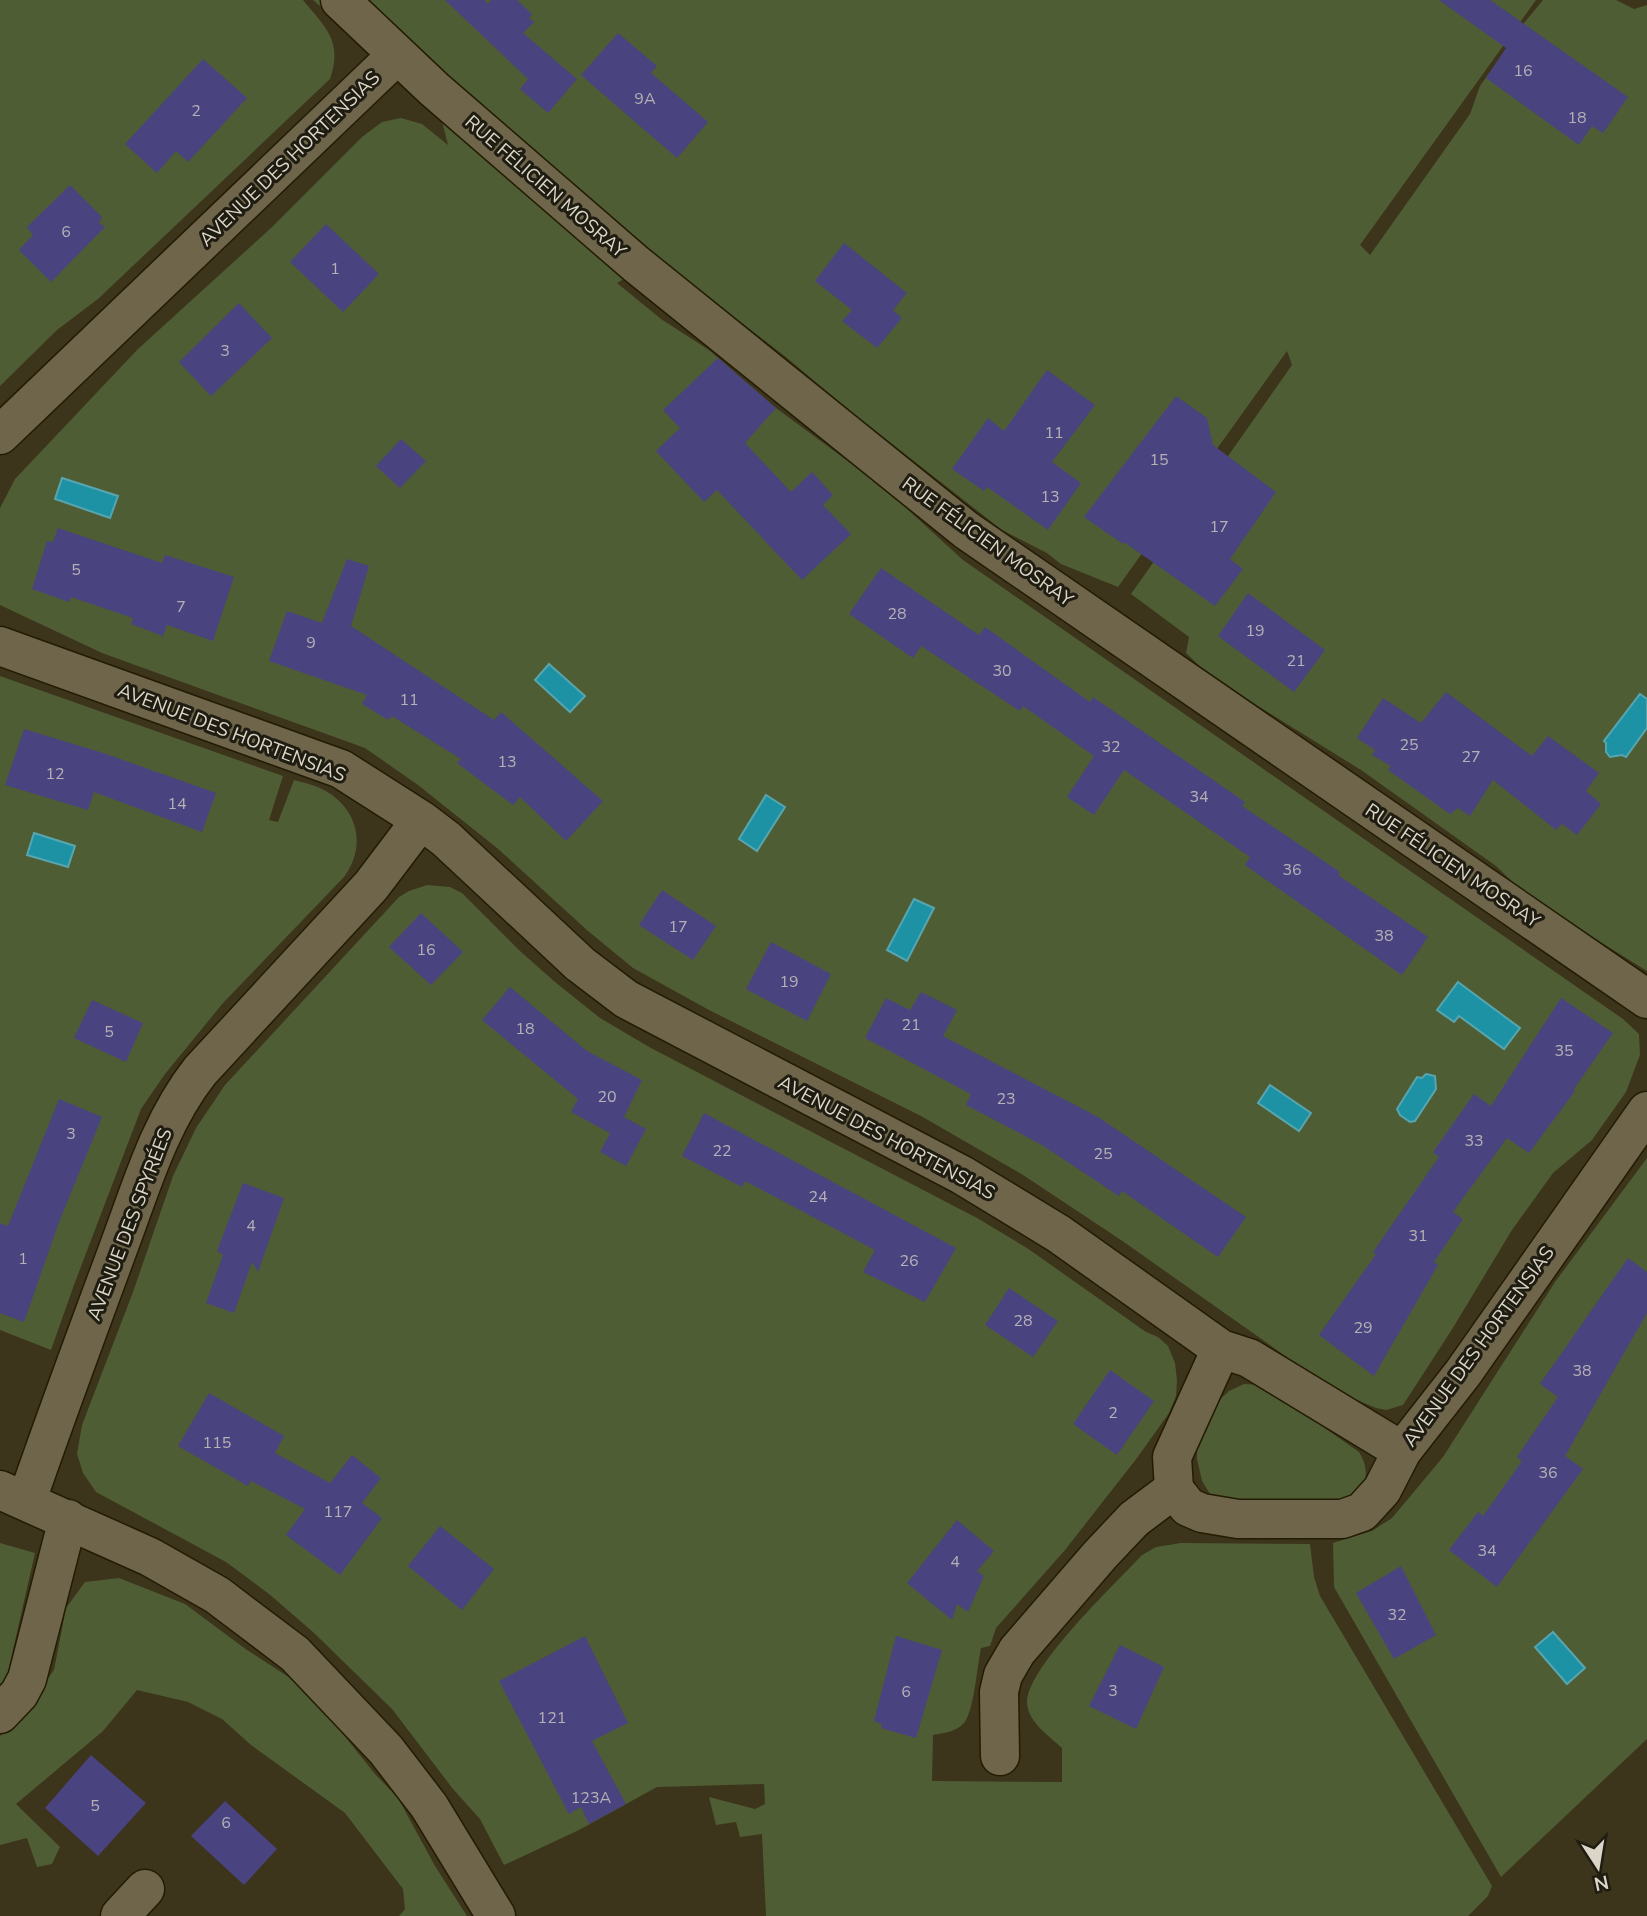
<svg xmlns="http://www.w3.org/2000/svg" width="1647" height="1916" font-family="'Nunito Sans',sans-serif">
<rect width="100%" height="100%" fill="#3c341b"/>
<path fill="#4f5d34" d="M 0,0 L 303,0 C 326,28 343,41 330,79 L 98,299 L 57,330 L 0,386 Z
M 313,0 L 1536,0 L 1360,245 L 1370,255 L 1470,114 L 1480,86 L 1524,23 L 1543,0 L 1616,0 L 1634,9 L 1647,5 L 1647,971 L 1528,897 L 1496,866 L 1361,770 L 1211,677 L 1186,653 L 1189,637 L 1131,594 L 1292,365 L 1287,351 L 1118,587 L 1061,564 L 1047,553 L 1002,530 L 855,415 L 787,358 L 658,258 L 617,283 L 661,319 L 709,350 L 776,408 L 860,470 L 905,507 L 963,560 L 1623,1019 L 1639,1034 L 1640,1055 L 1626,1092 L 1592,1140 L 1553,1173 L 1512,1230 L 1451,1331 L 1403,1405 L 1386,1410 L 1376,1408 L 1335,1391 L 1121,1240 L 1023,1175 L 921,1116 L 709,1010 L 633,968 L 588,931 L 497,848 L 418,785 L 365,748 L 102,653 L 0,605 L 0,508 L 15,479 L 138,349 L 271,228 L 362,137 L 382,122 L 401,118 L 422,124 L 448,145 L 438,105 Z
M 0,676 L 283,776 L 269,820 L 278,822 L 294,780 C 305,783 319,786 329,793 C 360,813 365,849 344,877 L 223,1003 L 165,1074 L 141,1109 L 74,1285 L 51,1350 L 0,1330 Z
M 427,885 L 450,887 L 462,893 L 520,951 L 555,982 L 600,1018 L 651,1048 L 977,1218 L 1027,1248 L 1146,1332 L 1158,1337 L 1168,1346 L 1175,1363 L 1177,1380 L 1176,1396 L 1169,1413 L 1137,1458 L 1065,1550 L 996,1628 L 990,1646 L 981,1648 C 977,1667 974,1711 964,1723 C 956,1732 943,1733 933,1735 L 932,1781 L 1062,1782 L 1062,1748 C 1049,1736 1027,1721 1027,1702 C 1028,1666 1116,1583 1142,1555 L 1156,1547 L 1181,1543 L 1310,1544 L 1314,1577 L 1320,1596 L 1492,1886 L 1488,1896 L 1468,1916 L 766,1916 L 762,1834 L 740,1837 L 736,1822 L 716,1825 L 709,1797 L 755,1809 L 765,1804 L 764,1784 L 657,1787 L 579,1830 L 504,1865 L 480,1819 L 453,1789 L 392,1709 L 313,1632 L 269,1594 L 226,1562 L 96,1492 L 83,1473 L 77,1454 L 82,1425 L 133,1292 L 173,1176 L 196,1128 L 225,1085 L 399,897 L 409,891 Z
M 1647,1158 L 1647,1739 L 1501,1877 L 1334,1587 L 1333,1543 L 1372,1531 L 1392,1518 L 1443,1457 L 1555,1282 Z
M 1244,1384 L 1261,1385 L 1275,1393 L 1359,1452 C 1370,1469 1367,1485 1355,1501 L 1224,1504 L 1210,1494 L 1202,1481 L 1197,1459 L 1197,1435 L 1217,1402 L 1229,1391 Z
M 0,1543 L 35,1553 L 3,1694 L 0,1698 Z
M 119,1578 L 185,1604 L 247,1650 L 307,1689 L 375,1774 L 398,1798 L 435,1866 L 467,1916 L 399,1916 L 405,1909 L 403,1889 L 345,1813 L 251,1745 L 222,1719 L 188,1702 L 137,1690 L 103,1731 L 16,1804 L 60,1847 L 52,1864 L 37,1867 L 27,1838 L 0,1845 L 0,1736 L 29,1705 L 54,1670 L 66,1608 L 85,1582 Z"/>
<path fill="#1e92a5" stroke="#57a6af" stroke-width="2" d="M 62,478 L 118,496 L 110,518 L 55,499 Z
M 549,664 L 585,696 L 570,712 L 535,680 Z
M 1640,694 L 1647,699 L 1647,728 L 1626,757 L 1622,755 L 1610,757 L 1606,752 L 1606,743 L 1604,741 Z
M 766,795 L 785,807 L 757,851 L 739,839 Z
M 34,833 L 75,846 L 68,867 L 27,855 Z
M 914,899 L 934,908 L 907,961 L 887,950 Z
M 1458,982 L 1520,1028 L 1504,1049 L 1459,1016 L 1454,1022 L 1437,1010 Z
M 1426,1074 L 1435,1076 L 1436,1089 L 1415,1121 L 1410,1122 L 1400,1115 L 1397,1109 L 1417,1077 L 1422,1078 Z
M 1270,1085 L 1311,1113 L 1299,1131 L 1258,1103 Z
M 1553,1632 L 1585,1668 L 1567,1684 L 1535,1647 Z"/>
<path fill="#494380" d="M 445,0 L 484,0 L 488,4 L 491,0 L 517,0 L 532,14 L 529,18 L 534,22 L 523,33 L 577,79 L 548,113 L 520,89 L 528,79 Z
M 1439,0 L 1490,0 L 1628,97 L 1603,133 L 1592,126 L 1579,145 L 1486,78 L 1506,48 Z
M 618,33 L 657,66 L 651,73 L 708,122 L 677,158 L 581,75 Z
M 203,59 L 247,98 L 188,162 L 176,151 L 157,173 L 125,144 Z
M 70,185 L 102,217 L 99,223 L 105,227 L 51,282 L 19,250 L 33,235 L 27,227 Z
M 326,224 L 379,274 L 343,312 L 290,262 Z
M 844,243 L 907,293 L 893,310 L 902,318 L 877,348 L 842,321 L 852,310 L 815,281 Z
M 239,303 L 272,338 L 211,396 L 179,362 Z
M 718,358 L 776,408 L 745,443 L 791,492 L 812,472 L 833,495 L 823,505 L 851,534 L 802,580 L 717,490 L 704,502 L 656,451 L 680,428 L 663,410 Z
M 1047,370 L 1095,405 L 1052,462 L 1081,483 L 1048,530 L 987,487 L 984,491 L 952,469 L 988,418 L 1004,431 Z
M 1176,396 L 1207,418 L 1213,445 L 1276,492 L 1230,559 L 1243,569 L 1215,606 L 1124,542 L 1123,544 L 1084,517 Z
M 401,439 L 426,461 L 400,488 L 376,466 Z
M 58,528 L 162,563 L 165,555 L 234,577 L 213,641 L 167,625 L 163,636 L 131,624 L 133,618 L 71,597 L 69,602 L 32,589 L 47,541 L 53,542 Z
M 347,559 L 369,566 L 351,626 L 494,720 L 501,712 L 603,801 L 566,841 L 520,797 L 513,805 L 457,763 L 461,759 L 392,716 L 388,720 L 362,704 L 367,695 L 269,661 L 287,611 L 322,623 Z
M 881,568 L 979,635 L 985,627 L 1090,702 L 1093,697 L 1245,802 L 1242,806 L 1340,872 L 1338,875 L 1428,937 L 1402,975 L 1245,865 L 1250,857 L 1124,770 L 1094,815 L 1067,797 L 1094,756 L 1023,706 L 1020,711 L 921,646 L 913,658 L 849,614 Z
M 1248,593 L 1325,650 L 1294,692 L 1218,636 Z
M 1446,692 L 1532,756 L 1548,736 L 1599,773 L 1586,791 L 1601,804 L 1577,835 L 1562,824 L 1556,830 L 1493,780 L 1470,816 L 1458,808 L 1450,814 L 1388,770 L 1391,766 L 1372,755 L 1375,750 L 1357,738 L 1383,698 L 1421,723 Z
M 24,729 L 106,754 L 216,793 L 202,832 L 94,792 L 88,810 L 5,785 Z
M 662,890 L 716,926 L 693,960 L 639,925 Z
M 421,913 L 463,952 L 431,985 L 389,947 Z
M 771,942 L 831,974 L 807,1021 L 746,989 Z
M 510,987 L 587,1051 L 642,1080 L 624,1117 L 646,1129 L 626,1166 L 600,1152 L 610,1133 L 571,1112 L 578,1099 L 482,1020 Z
M 921,992 L 957,1010 L 943,1036 L 1098,1117 L 1246,1217 L 1218,1257 L 1122,1191 L 1119,1196 L 1042,1145 L 966,1105 L 971,1094 L 865,1038 L 886,998 L 910,1010 Z
M 1561,998 L 1613,1033 L 1573,1090 L 1575,1091 L 1529,1153 L 1507,1138 L 1453,1212 L 1463,1219 L 1434,1262 L 1438,1265 L 1374,1376 L 1319,1335 L 1376,1254 L 1373,1252 L 1439,1157 L 1433,1152 L 1474,1094 L 1491,1106 Z
M 92,1000 L 143,1023 L 126,1062 L 74,1038 Z
M 59,1099 L 102,1117 L 59,1222 L 24,1322 L 0,1313 L 0,1223 L 8,1226 Z
M 704,1113 L 956,1248 L 925,1302 L 863,1272 L 875,1250 L 745,1181 L 742,1187 L 682,1156 Z
M 243,1183 L 284,1198 L 258,1272 L 252,1262 L 234,1313 L 206,1303 L 223,1255 L 217,1251 Z
M 1628,1258 L 1647,1272 L 1647,1313 L 1565,1456 L 1583,1469 L 1497,1587 L 1449,1550 L 1478,1512 L 1483,1516 L 1522,1461 L 1517,1457 L 1558,1397 L 1540,1384 Z
M 1009,1288 L 1058,1321 L 1033,1357 L 985,1325 Z
M 1110,1370 L 1154,1401 L 1117,1455 L 1073,1424 Z
M 209,1393 L 284,1436 L 275,1453 L 330,1483 L 352,1455 L 381,1478 L 362,1503 L 382,1518 L 340,1575 L 286,1535 L 305,1509 L 251,1481 L 248,1486 L 178,1446 Z
M 957,1520 L 994,1551 L 977,1571 L 984,1576 L 968,1612 L 957,1604 L 952,1620 L 907,1583 Z
M 440,1526 L 494,1569 L 462,1610 L 408,1566 Z
M 1401,1566 L 1436,1635 L 1394,1659 L 1356,1593 Z
M 585,1636 L 628,1723 L 592,1741 L 626,1804 L 589,1824 L 581,1807 L 569,1814 L 499,1681 Z
M 896,1636 L 942,1650 L 916,1738 L 881,1728 L 882,1724 L 874,1721 Z
M 1120,1645 L 1164,1667 L 1136,1729 L 1089,1706 Z
M 91,1755 L 146,1803 L 98,1856 L 45,1808 Z
M 225,1801 L 277,1849 L 244,1885 L 191,1836 Z"/>
<g fill="none" stroke-linecap="round" stroke-linejoin="round">
<defs>
<path id="street" d="M 340,0 L 434,89 L 636,264 L 966,530 L 1647,999
M 0,435 L 397,55
M 0,646 L 341,769 L 421,820 L 446,839 L 580,964 L 626,999 L 962,1175 L 1059,1234 L 1221,1349 L 1249,1358 L 1402,1451
M 1221,1349 L 1172,1457 L 1174,1489 L 1188,1507 L 1202,1513 L 1238,1519 L 1342,1519 L 1362,1512 L 1382,1490 L 1402,1451 L 1463,1373 L 1647,1111
M 27,1500 C 56,1416 87,1333 118,1249 C 141,1188 159,1123 200,1071 L 371,886 L 421,820
M 0,1714 L 19,1694 L 27,1679 L 68,1519
M 1000,1756 L 999,1692 L 1003,1675 L 1017,1651 L 1100,1555 L 1134,1519 L 1174,1489
M 120,1916 L 145,1889"/>
<path id="secondary" d="M 0,1490 L 150,1557 L 217,1595 L 295,1654 L 386,1750 L 429,1806 L 496,1916"/>
</defs>
<use href="#street" stroke="#231b03" stroke-width="41"/>
<use href="#secondary" stroke="#231b03" stroke-width="41"/>
<use href="#street" stroke="#6e654b" stroke-width="38"/>
<use href="#secondary" stroke="#6e654b" stroke-width="38"/>
</g>
<g text-anchor="middle" stroke-width="6" stroke-linejoin="round" paint-order="stroke">
<g font-size="16" fill="#b6b1b5">
<text x="1523" y="76">16</text>
<text x="645" y="104">9A</text>
<text x="196" y="116">2</text>
<text x="1577" y="123">18</text>
<text x="66" y="237">6</text>
<text x="335" y="274">1</text>
<text x="225" y="356">3</text>
<text x="1054" y="438">11</text>
<text x="1159" y="465">15</text>
<text x="1050" y="502">13</text>
<text x="1219" y="532">17</text>
<text x="76" y="575">5</text>
<text x="181" y="612">7</text>
<text x="897" y="619">28</text>
<text x="1255" y="636">19</text>
<text x="311" y="648">9</text>
<text x="1296" y="666">21</text>
<text x="1002" y="676">30</text>
<text x="409" y="705">11</text>
<text x="1409" y="750">25</text>
<text x="1111" y="752">32</text>
<text x="1471" y="762">27</text>
<text x="507" y="767">13</text>
<text x="55" y="779">12</text>
<text x="1199" y="802">34</text>
<text x="177" y="809">14</text>
<text x="1292" y="875">36</text>
<text x="678" y="932">17</text>
<text x="1384" y="941">38</text>
<text x="426" y="955">16</text>
<text x="789" y="987">19</text>
<text x="911" y="1030">21</text>
<text x="525" y="1034">18</text>
<text x="109" y="1037">5</text>
<text x="1564" y="1056">35</text>
<text x="607" y="1102">20</text>
<text x="1006" y="1104">23</text>
<text x="71" y="1139">3</text>
<text x="1474" y="1146">33</text>
<text x="722" y="1156">22</text>
<text x="1103" y="1159">25</text>
<text x="818" y="1202">24</text>
<text x="251" y="1231">4</text>
<text x="1418" y="1241">31</text>
<text x="23" y="1264">1</text>
<text x="909" y="1266">26</text>
<text x="1023" y="1326">28</text>
<text x="1363" y="1333">29</text>
<text x="1582" y="1376">38</text>
<text x="1113" y="1418">2</text>
<text x="217" y="1448">115</text>
<text x="1548" y="1478">36</text>
<text x="338" y="1517">117</text>
<text x="1487" y="1556">34</text>
<text x="955" y="1567">4</text>
<text x="1397" y="1620">32</text>
<text x="1113" y="1696">3</text>
<text x="906" y="1697">6</text>
<text x="552" y="1723">121</text>
<text x="591" y="1803">123A</text>
<text x="95" y="1811">5</text>
<text x="226" y="1828">6</text>
</g>
<g font-size="19" fill="#dbd6c7" stroke="#1f1c11">
<text transform="translate(289 158) rotate(-44)" y="7">AVENUE DES HORTENSIAS</text>
<text transform="translate(546 186) rotate(41)" y="7">RUE FÉLICIEN MOSRAY</text>
<text transform="translate(988 541) rotate(36)" y="7">RUE FÉLICIEN MOSRAY</text>
<text transform="translate(232 732) rotate(21)" y="7">AVENUE DES HORTENSIAS</text>
<text transform="translate(1453 865) rotate(34)" y="7">RUE FÉLICIEN MOSRAY</text>
<text transform="translate(887 1137) rotate(28)" y="7">AVENUE DES HORTENSIAS</text>
<text transform="translate(129 1224) rotate(-69)" y="7">AVENUE DES SPYRÉES</text>
<text transform="translate(1478 1346) rotate(-54)" y="7">AVENUE DES HORTENSIAS</text>
</g>
</g>
<g transform="translate(1598 1867) rotate(168)" stroke="#1f1c11" stroke-width="5" paint-order="stroke">
<path d="M0-5L12 26L0 18L-12 26Z" fill="#dbd6c7"/>
<text y="-10" font-size="19" font-weight="bold" text-anchor="middle" fill="#dbd6c7">N</text>
</g>
</svg>
